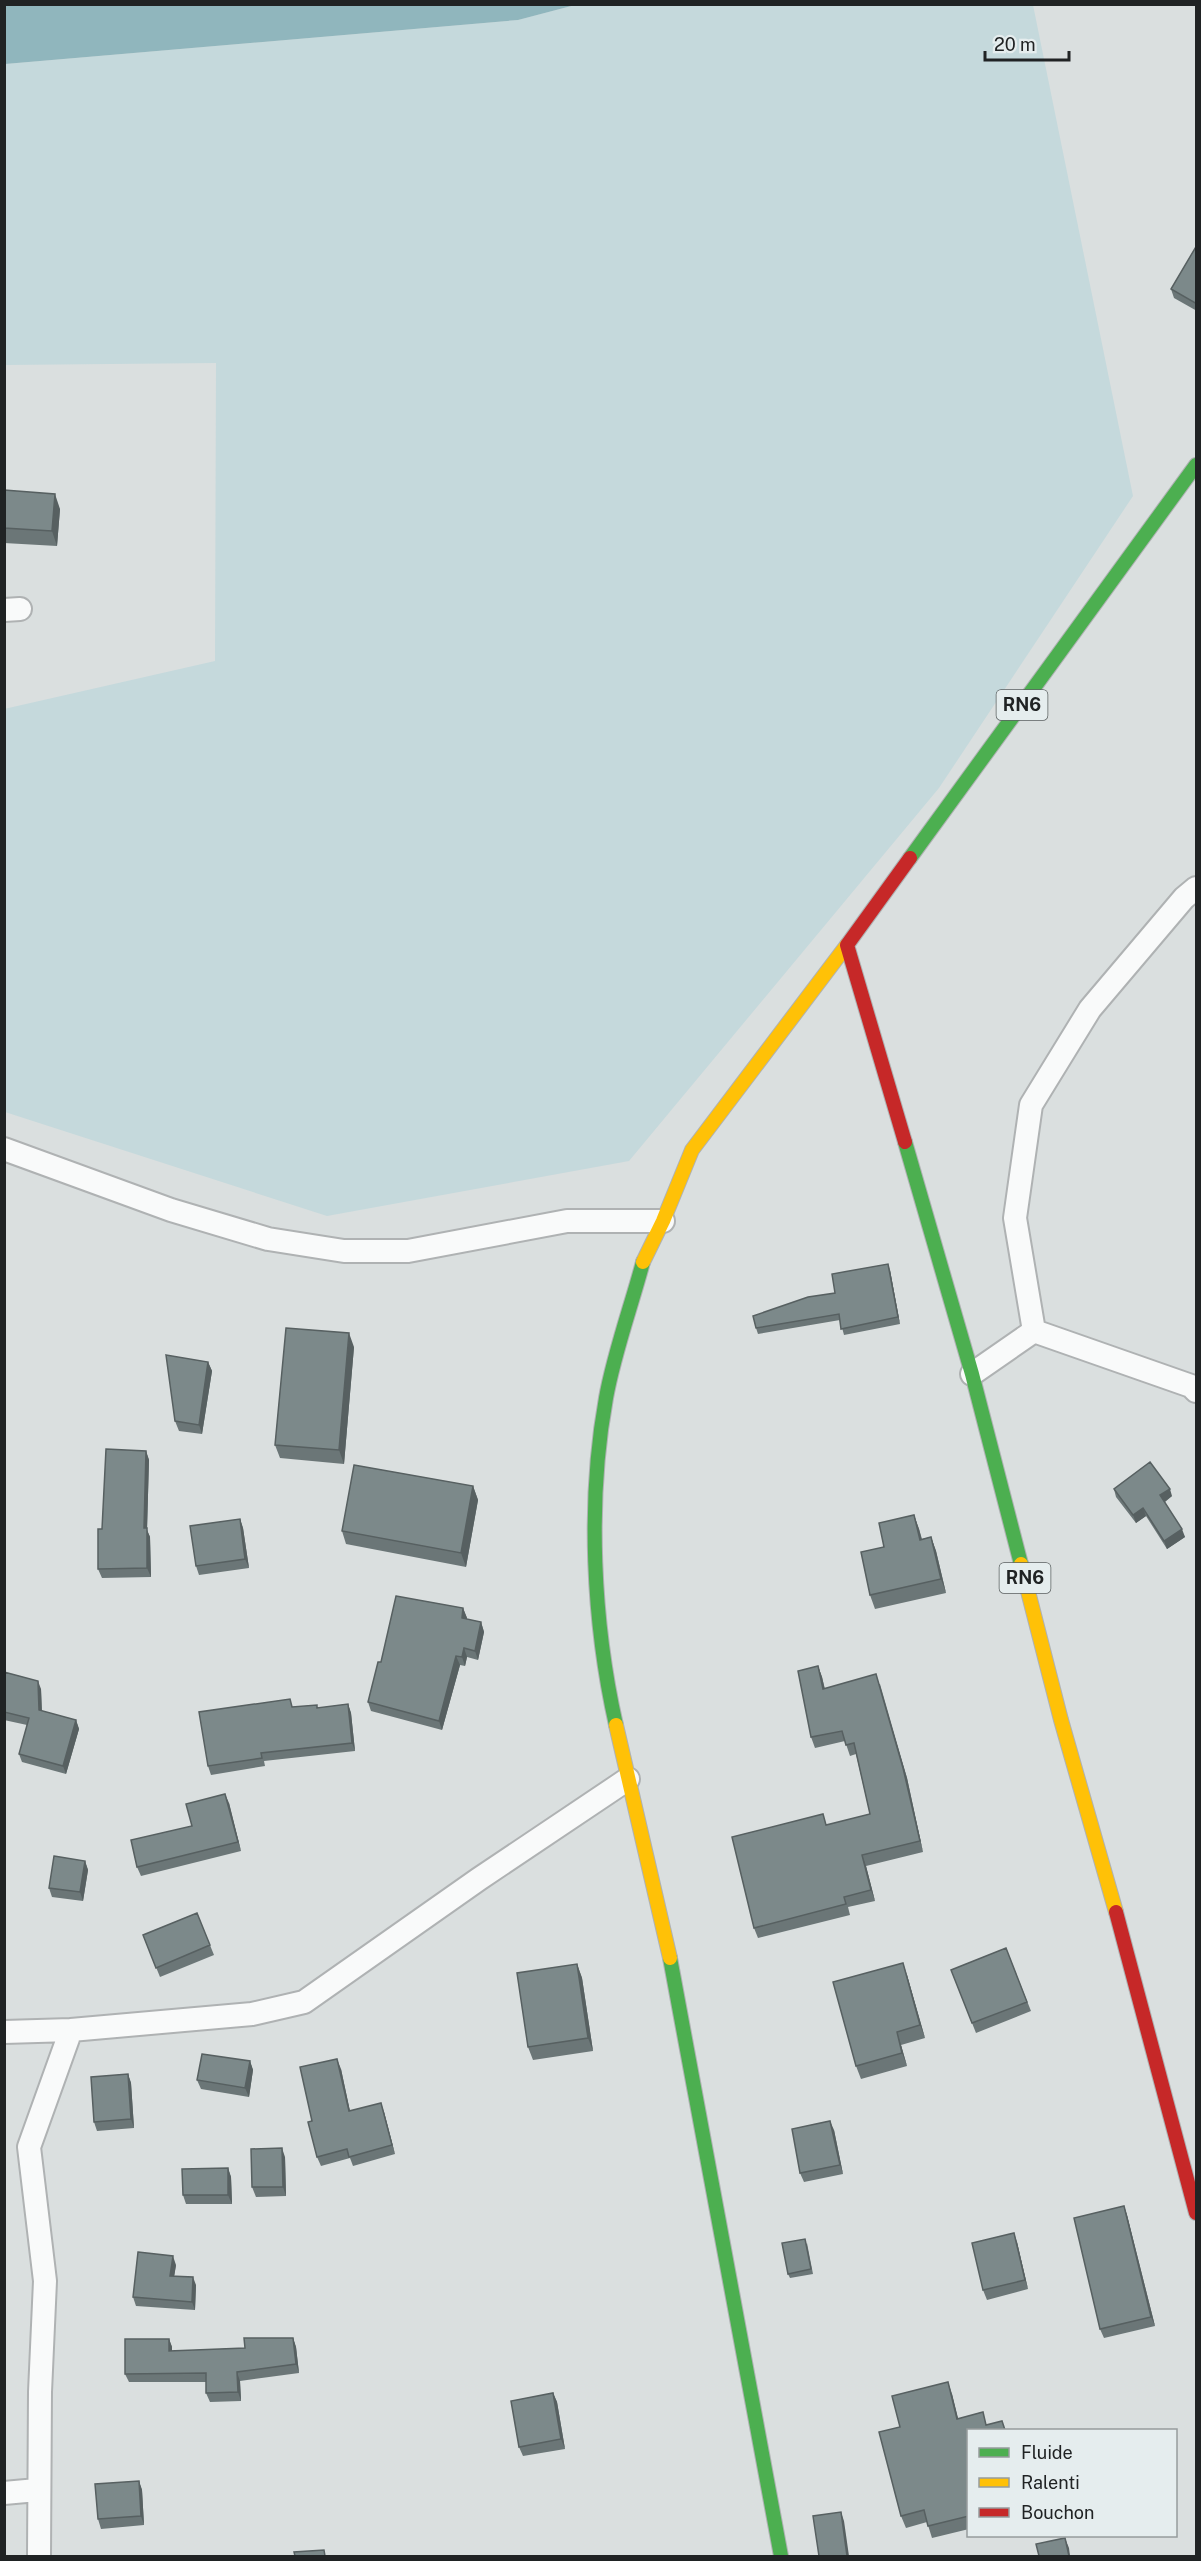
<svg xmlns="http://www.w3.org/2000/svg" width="1201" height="2561" font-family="'Public Sans',sans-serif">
<rect width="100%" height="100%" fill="#dadfdf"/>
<path fill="#c5d9dc" d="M 575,5 L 1033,5 L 1133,496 L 939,788 L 629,1161 L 327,1216 L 5,1112 L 4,709 L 215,661 L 216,363 L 5,365 L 5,64 L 518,20 Z"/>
<path fill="#90b6bd" d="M 5,4 L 575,4 L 575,5 L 518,20 L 5,64 Z"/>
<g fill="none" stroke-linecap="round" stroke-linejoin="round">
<defs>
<path id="street" d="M 4,610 L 20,609
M 4,1149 L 171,1210 L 268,1239 L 344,1251 L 408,1251 L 567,1221 L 663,1221
M 1034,1331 L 1015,1218 L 1031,1105 L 1090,1009 L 1184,898 L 1196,888
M 972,1374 L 1034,1331 L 1191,1386 L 1196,1391
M 4,2032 L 71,2030
M 4,2493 L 37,2490
M 39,2556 L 40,2392 L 45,2281 L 29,2147 L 71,2030 L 252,2014 L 304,2002 L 479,1879 L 628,1779"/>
<path id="fast" d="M 910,858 L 1196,465
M 905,1142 L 972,1374 L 1021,1564
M 616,1725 C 593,1623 587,1502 606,1398 C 614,1353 631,1307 643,1262
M 670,1958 L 781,2556"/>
<path id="slow" d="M 643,1262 L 663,1221 L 692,1150 L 847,945
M 1021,1564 L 1061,1720 L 1116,1912
M 616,1725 L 670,1958"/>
<path id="jam" d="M 905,1142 L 847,945 L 910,858
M 1116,1912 L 1196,2213"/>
</defs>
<use href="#street" stroke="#afb2b3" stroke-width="26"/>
<use href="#fast" stroke="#afb2b3" stroke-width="16"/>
<use href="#slow" stroke="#afb2b3" stroke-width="16"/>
<use href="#jam" stroke="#afb2b3" stroke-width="16"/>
<use href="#street" stroke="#f9fafa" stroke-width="22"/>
<use href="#fast" stroke="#4caf50" stroke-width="14"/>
<use href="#slow" stroke="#ffc107" stroke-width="14"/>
<use href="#jam" stroke="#c62828" stroke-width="14"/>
</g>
<path fill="#6b7677" d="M 1197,245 L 1197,311 L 1174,298 L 1171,289 Z
M 4,490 L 60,509 L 57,546 L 4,543 Z
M 890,1270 L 900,1324 L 844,1335 L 840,1320 L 758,1334 L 756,1328 L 835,1293 Z
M 354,1347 L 344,1464 L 280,1458 L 275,1445 Z
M 208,1362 L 212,1371 L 202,1434 L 179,1431 L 175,1421 Z
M 146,1451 L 149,1460 L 147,1530 L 150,1537 L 151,1577 L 102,1578 L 98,1569 L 102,1529 Z
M 473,1486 L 478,1500 L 466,1567 L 346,1544 L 342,1531 Z
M 1114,1489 L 1172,1496 L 1165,1502 L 1185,1537 L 1167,1549 L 1146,1516 L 1136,1523 L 1116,1497 Z
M 914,1515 L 919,1529 L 922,1539 L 931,1537 L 936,1551 L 946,1593 L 875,1609 L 870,1595 L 884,1547 Z
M 240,1519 L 243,1528 L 249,1568 L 199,1575 L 196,1566 Z
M 463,1608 L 467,1618 L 466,1619 L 481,1622 L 484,1632 L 478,1660 L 467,1657 L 465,1666 L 460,1665 L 442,1730 L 371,1711 L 368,1702 L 381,1662 Z
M 818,1666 L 822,1677 L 825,1689 L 880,1684 L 907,1778 L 923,1852 L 866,1866 L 875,1901 L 848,1907 L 850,1915 L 758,1938 L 754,1928 L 827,1825 L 870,1814 L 856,1754 L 850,1756 L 845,1741 L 815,1748 L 811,1737 Z
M 4,1672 L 41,1689 L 42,1711 L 76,1720 L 79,1729 L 66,1774 L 22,1762 L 19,1754 L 27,1725 L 4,1720 Z
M 348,1704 L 351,1713 L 355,1751 L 264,1761 L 265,1766 L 211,1775 L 208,1766 L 293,1707 L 318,1708 Z
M 229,1803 L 241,1851 L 141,1876 L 137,1867 L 192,1826 Z
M 85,1861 L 88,1870 L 83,1901 L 52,1897 L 49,1888 Z
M 197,1913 L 214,1955 L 160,1977 L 143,1935 Z
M 1006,1948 L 1031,2011 L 976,2033 L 951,1970 Z
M 577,1964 L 582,1978 L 593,2051 L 533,2060 L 528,2047 Z
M 907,1975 L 925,2038 L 901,2045 L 907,2066 L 861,2079 L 856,2066 Z
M 250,2061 L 253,2070 L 249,2097 L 201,2089 L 197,2080 Z
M 341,2069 L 350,2111 L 384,2112 L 395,2154 L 353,2166 L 350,2158 L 321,2166 L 317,2157 L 312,2121 Z
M 128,2074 L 131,2083 L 134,2128 L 97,2131 L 94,2122 Z
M 834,2130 L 843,2174 L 804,2182 L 800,2173 Z
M 285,2157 L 286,2196 L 256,2197 L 252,2187 Z
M 228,2168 L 231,2177 L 232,2204 L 186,2204 L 183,2195 Z
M 1124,2206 L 1127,2215 L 1155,2326 L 1104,2338 L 1100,2329 Z
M 1017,2242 L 1028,2289 L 987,2300 L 983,2290 Z
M 807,2243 L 813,2274 L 790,2278 L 788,2274 Z
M 176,2265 L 174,2276 L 196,2285 L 195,2310 L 136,2306 L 133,2297 Z
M 293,2338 L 296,2347 L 299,2373 L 240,2381 L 241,2401 L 210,2402 L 206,2393 L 206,2382 L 129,2382 L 125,2374 L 169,2339 L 172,2347 L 172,2351 L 245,2348 Z
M 553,2393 L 557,2402 L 565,2449 L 523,2456 L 519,2447 Z
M 952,2394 L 958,2419 L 969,2430 L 969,2529 L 932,2538 L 927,2522 L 906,2528 L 901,2516 L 900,2427 Z
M 139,2481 L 142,2490 L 144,2525 L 101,2529 L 98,2519 Z"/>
<path fill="#576061" d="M 55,494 L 60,509 L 57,546 L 52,531 Z
M 888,1264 L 890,1270 L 900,1324 L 898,1317 Z
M 349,1333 L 354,1347 L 344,1464 L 339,1450 Z
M 208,1362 L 212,1371 L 202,1434 L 199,1425 Z
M 146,1451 L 149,1460 L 147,1530 L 150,1537 L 151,1577 L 147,1568 L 144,1528 Z
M 473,1486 L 478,1500 L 466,1567 L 461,1553 Z
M 1170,1489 L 1172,1496 L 1163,1503 L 1160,1495 Z
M 1143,1508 L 1146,1516 L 1136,1523 L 1133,1515 Z
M 914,1515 L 919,1529 L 925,1553 L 920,1540 Z
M 240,1519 L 243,1528 L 249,1568 L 245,1559 Z
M 1182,1529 L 1185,1537 L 1167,1549 L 1164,1541 Z
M 931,1537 L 936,1551 L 946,1593 L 941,1579 Z
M 463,1608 L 467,1618 L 465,1628 L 462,1618 Z
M 481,1622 L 484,1632 L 478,1660 L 475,1651 Z
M 464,1648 L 467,1657 L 465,1666 L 462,1657 Z
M 456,1656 L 460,1665 L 442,1730 L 439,1721 Z
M 818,1666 L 822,1677 L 827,1700 L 823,1689 Z
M 876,1674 L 907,1778 L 923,1852 L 920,1841 Z
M 38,1681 L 41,1689 L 42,1719 L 39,1710 Z
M 348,1704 L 351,1713 L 355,1751 L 352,1743 Z
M 76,1720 L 79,1729 L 66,1774 L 63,1766 Z
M 225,1794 L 229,1803 L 241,1851 L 238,1842 Z
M 862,1855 L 866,1866 L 875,1901 L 871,1890 Z
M 85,1861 L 88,1870 L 83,1901 L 80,1892 Z
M 903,1963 L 907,1975 L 925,2038 L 920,2025 Z
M 577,1964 L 582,1978 L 593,2051 L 588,2038 Z
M 897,2032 L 901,2045 L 907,2066 L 902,2053 Z
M 337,2059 L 341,2069 L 352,2121 L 349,2111 Z
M 250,2061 L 253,2070 L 249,2097 L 245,2088 Z
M 128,2074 L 131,2083 L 134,2128 L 131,2119 Z
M 381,2103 L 384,2112 L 395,2154 L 392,2145 Z
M 830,2121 L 834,2130 L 843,2174 L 840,2165 Z
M 282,2148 L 285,2157 L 286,2196 L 283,2187 Z
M 228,2168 L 231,2177 L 232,2204 L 228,2195 Z
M 1124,2206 L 1127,2215 L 1155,2326 L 1151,2317 Z
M 1014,2233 L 1017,2242 L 1028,2289 L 1025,2280 Z
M 173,2256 L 176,2265 L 173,2284 L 170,2276 Z
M 193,2277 L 196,2285 L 195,2310 L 192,2302 Z
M 293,2338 L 296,2347 L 299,2373 L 296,2364 Z
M 169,2339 L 172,2347 L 172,2359 L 169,2351 Z
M 237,2372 L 240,2381 L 241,2401 L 238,2392 Z
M 948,2382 L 952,2394 L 961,2430 L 957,2419 Z
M 553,2393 L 557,2402 L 565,2449 L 561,2439 Z
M 139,2481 L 142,2490 L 144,2525 L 141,2516 Z
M 841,2512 L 844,2521 L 849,2556 L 847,2556 Z
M 1065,2538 L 1069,2548 L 1070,2556 L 1069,2556 Z"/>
<path fill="#7c898a" stroke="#576061" stroke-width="1.5" d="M 1197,245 L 1197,304 L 1171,289 Z
M 4,490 L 55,494 L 52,531 L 4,528 Z
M 888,1264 L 898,1317 L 841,1329 L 839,1314 L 756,1328 L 753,1316 L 808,1297 L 835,1293 L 832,1274 Z
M 286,1328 L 349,1333 L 339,1450 L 275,1445 Z
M 166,1355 L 208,1362 L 199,1425 L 175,1421 Z
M 106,1449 L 146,1451 L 144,1528 L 147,1528 L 147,1568 L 98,1569 L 98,1529 L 102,1529 Z
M 1150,1462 L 1170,1489 L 1160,1495 L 1182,1529 L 1164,1541 L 1143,1508 L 1133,1515 L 1114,1489 Z
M 354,1465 L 473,1486 L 461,1553 L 342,1531 Z
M 914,1515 L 920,1540 L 931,1537 L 941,1579 L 870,1595 L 861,1552 L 884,1547 L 879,1523 Z
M 240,1519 L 245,1559 L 196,1566 L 190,1526 Z
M 396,1596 L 463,1608 L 462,1618 L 481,1622 L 475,1651 L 464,1648 L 462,1657 L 456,1656 L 439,1721 L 368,1702 L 378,1662 L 381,1662 Z
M 818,1666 L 823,1689 L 876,1674 L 903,1768 L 920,1841 L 862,1855 L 871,1890 L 844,1897 L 846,1904 L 754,1928 L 732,1837 L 823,1814 L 826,1825 L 870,1814 L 854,1743 L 846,1745 L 842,1731 L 811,1737 L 798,1671 Z
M 4,1672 L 38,1681 L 39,1710 L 76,1720 L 63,1766 L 19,1754 L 29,1718 L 4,1712 Z
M 290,1699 L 292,1707 L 317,1705 L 317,1708 L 348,1704 L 352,1743 L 261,1753 L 262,1758 L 208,1766 L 199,1712 Z
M 225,1794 L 238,1842 L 137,1867 L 131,1840 L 192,1826 L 186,1804 Z
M 54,1856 L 85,1861 L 80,1892 L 49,1888 Z
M 197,1913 L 210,1945 L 156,1968 L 143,1935 Z
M 1006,1948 L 1027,2002 L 972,2023 L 951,1970 Z
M 903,1963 L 920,2025 L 897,2032 L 902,2053 L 856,2066 L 833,1982 Z
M 577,1964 L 588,2038 L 528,2047 L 517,1973 Z
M 202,2054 L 250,2061 L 245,2088 L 197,2080 Z
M 337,2059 L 349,2111 L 381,2103 L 392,2145 L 349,2157 L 347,2149 L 317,2157 L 308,2122 L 312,2121 L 300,2067 Z
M 128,2074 L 131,2119 L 94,2122 L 91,2077 Z
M 830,2121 L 840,2165 L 800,2173 L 792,2129 Z
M 282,2148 L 283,2187 L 252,2187 L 251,2149 Z
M 228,2168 L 228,2195 L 183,2195 L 182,2169 Z
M 1124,2206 L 1151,2317 L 1100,2329 L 1074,2218 Z
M 1014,2233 L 1025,2280 L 983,2290 L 972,2243 Z
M 805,2239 L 811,2269 L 788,2274 L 782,2243 Z
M 138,2252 L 173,2256 L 170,2276 L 193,2277 L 192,2302 L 133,2297 Z
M 244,2338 L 293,2338 L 296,2364 L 237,2372 L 238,2392 L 206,2393 L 206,2373 L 125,2374 L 125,2339 L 169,2339 L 169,2351 L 245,2348 Z
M 948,2382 L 957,2419 L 983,2412 L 986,2425 L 1002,2421 L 1005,2430 L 969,2430 L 969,2516 L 928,2526 L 924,2510 L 901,2516 L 879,2432 L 900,2427 L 892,2396 Z
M 553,2393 L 561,2439 L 519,2447 L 511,2401 Z
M 139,2481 L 141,2516 L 98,2519 L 95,2484 Z
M 841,2512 L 847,2556 L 819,2556 L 813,2516 Z
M 1065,2538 L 1069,2556 L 1039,2556 L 1036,2544 Z
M 324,2550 L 325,2556 L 295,2556 L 294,2552 Z"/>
<g text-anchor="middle" stroke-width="6" stroke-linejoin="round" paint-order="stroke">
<g fill="#e5edee" stroke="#5b6061" stroke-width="1.5">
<rect x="996.5" y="690" width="51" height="30" rx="4.5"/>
<rect x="999.5" y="1563" width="51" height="30" rx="4.5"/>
</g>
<g font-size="18" font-weight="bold" fill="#202324">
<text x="1022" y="711">RN6</text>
<text x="1025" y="1584">RN6</text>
</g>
</g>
<rect width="1201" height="2561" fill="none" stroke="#202324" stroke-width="12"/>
<rect x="967" y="2429" width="210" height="108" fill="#e5edee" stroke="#969c9d" stroke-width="1.5"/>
<rect x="979" y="2448" width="30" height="9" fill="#4caf50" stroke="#969c9d" stroke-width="1.5"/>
<text x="1021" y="2459" font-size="18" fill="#202324">Fluide</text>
<rect x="979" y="2478" width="30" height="9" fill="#ffc107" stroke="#969c9d" stroke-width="1.5"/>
<text x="1021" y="2489" font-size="18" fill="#202324">Ralenti</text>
<rect x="979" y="2508" width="30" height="9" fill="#c62828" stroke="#969c9d" stroke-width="1.5"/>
<text x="1021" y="2519" font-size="18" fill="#202324">Bouchon</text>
<path d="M985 51v9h84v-9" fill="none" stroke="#202324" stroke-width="3"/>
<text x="994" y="51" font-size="18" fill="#202324" stroke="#e5edee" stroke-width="4.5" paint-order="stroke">20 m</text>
</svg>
